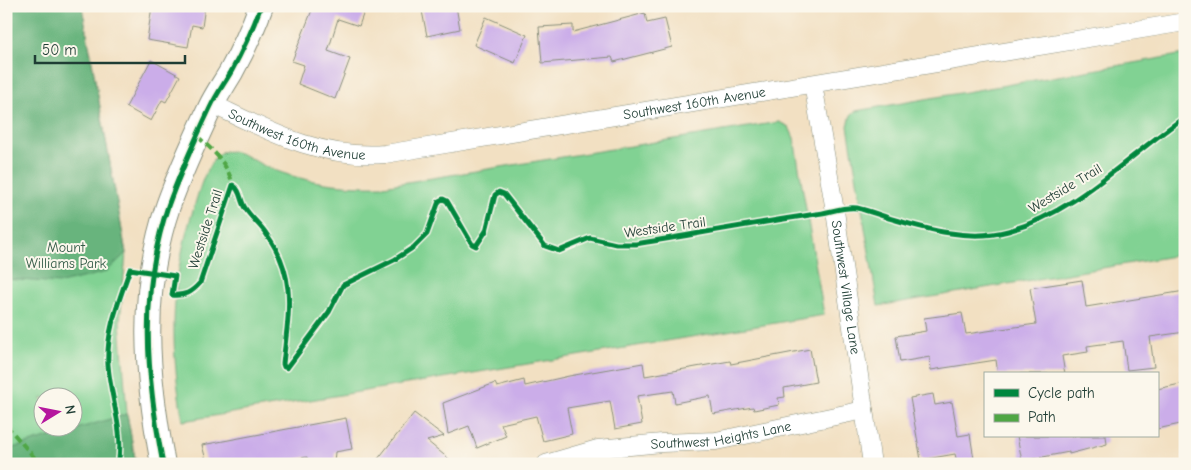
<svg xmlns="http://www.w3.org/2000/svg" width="1191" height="470" font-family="'Comic Neue',sans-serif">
<rect width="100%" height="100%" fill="#fbf7ec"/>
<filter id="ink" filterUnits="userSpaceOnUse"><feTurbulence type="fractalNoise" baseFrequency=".02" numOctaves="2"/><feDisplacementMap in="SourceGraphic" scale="10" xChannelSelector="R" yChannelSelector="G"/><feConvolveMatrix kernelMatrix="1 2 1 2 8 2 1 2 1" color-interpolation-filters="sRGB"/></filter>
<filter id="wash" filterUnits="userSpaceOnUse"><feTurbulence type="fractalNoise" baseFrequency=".0096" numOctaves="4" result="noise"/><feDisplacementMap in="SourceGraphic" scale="20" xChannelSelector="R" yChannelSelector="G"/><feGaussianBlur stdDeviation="1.12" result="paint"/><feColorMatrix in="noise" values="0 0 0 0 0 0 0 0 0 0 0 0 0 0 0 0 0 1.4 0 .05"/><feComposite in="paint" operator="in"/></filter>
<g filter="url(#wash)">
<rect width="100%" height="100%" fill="#f2e0c2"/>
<path fill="#81d293" stroke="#508864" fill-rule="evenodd" d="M 6,6 L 82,6 L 126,253 L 120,322 L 127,414 L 136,464 L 6,464 ZM 42,398 L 72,398 L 72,428 L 42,428 Z
M 1185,54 L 1185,254 L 878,306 L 848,126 L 851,115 L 856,111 Z
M 779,122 L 789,127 L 794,138 L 824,315 L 183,421 C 169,343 170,280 195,204 C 200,187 206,165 220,153 C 237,146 254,162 269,168 C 306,183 344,187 383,186 Z"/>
<path fill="#68b47d" stroke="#447858" d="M 6,6 L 82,6 L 126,253 L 106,272 L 61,283 L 6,279 Z
M 127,414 L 136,464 L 6,464 L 6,450 Z"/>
<g id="blocks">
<path fill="#cbade9" d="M 152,6 L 205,6 L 202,27 L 192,25 L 188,47 L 147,40 Z
M 309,6 L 366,6 L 359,26 L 338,19 L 328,51 L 350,59 L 335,99 L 298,84 L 304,65 L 292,61 L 312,10 L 309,9 Z
M 421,6 L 456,6 L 460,29 L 427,36 Z
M 645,13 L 647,23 L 665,19 L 672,47 L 614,62 L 612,57 L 542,63 L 539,27 L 573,25 L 573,32 Z
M 486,17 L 527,35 L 515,63 L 474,45 Z
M 151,60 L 180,76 L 166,102 L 162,100 L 151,121 L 126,107 Z
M 1082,280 L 1086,307 L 1185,291 L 1185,332 L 1150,337 L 1154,367 L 1127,370 L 1123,341 L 1087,346 L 1088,352 L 1062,356 L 1065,374 L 998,374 L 996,360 L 931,370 L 930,357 L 900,362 L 896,336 L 926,331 L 924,318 L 962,313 L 966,334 L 1036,324 L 1030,288 Z
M 810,349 L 816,382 L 784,388 L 785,397 L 778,398 L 779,405 L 754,410 L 753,407 L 713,414 L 710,396 L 675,403 L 673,391 L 637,396 L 642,424 L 615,429 L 610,401 L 567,408 L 572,434 L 543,441 L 536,416 L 501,424 L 506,436 L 477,448 L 469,426 L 448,434 L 443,403 L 495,383 L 497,387 L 524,380 L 525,386 L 569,376 L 643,363 L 645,376 L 730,361 L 731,364 Z
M 1185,383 L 1185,423 L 1157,429 L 1157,389 Z
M 933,394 L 935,405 L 952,402 L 958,436 L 970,434 L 974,459 L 957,462 L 955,454 L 921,460 L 910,398 Z
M 414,413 L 444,436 L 427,441 L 455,464 L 374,464 Z
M 346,418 L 352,449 L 335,452 L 334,462 L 308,464 L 307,457 L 268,464 L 207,464 L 202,445 Z
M 1017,436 L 1106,436 L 1107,444 L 1069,454 L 1069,452 L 1022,461 Z"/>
</g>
</g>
<g filter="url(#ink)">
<use href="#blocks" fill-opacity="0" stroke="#888e7b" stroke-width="1"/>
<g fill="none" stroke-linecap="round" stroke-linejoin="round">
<defs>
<g id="street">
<path id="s1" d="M 813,84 L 835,211 L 872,464"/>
<path id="s2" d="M 212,104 C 269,131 319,159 385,154 L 1185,22"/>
<path id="s3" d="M 546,464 L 598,449 L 662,443 L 716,441 L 864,410"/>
</g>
<path id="secondary" d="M 163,464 C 146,375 139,293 168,206 C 180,172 195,140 210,108 C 216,95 224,84 231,72 C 242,52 253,28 261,6"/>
</defs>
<use href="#street" stroke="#888e7b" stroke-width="19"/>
<use href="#secondary" stroke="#888e7b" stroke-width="26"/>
<use href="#street" stroke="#fff" stroke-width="18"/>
<use href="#secondary" stroke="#fff" stroke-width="24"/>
<path stroke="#4fa644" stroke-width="4" stroke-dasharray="8 4" stroke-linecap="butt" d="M 197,136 C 214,151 227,163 233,185
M 6,425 L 40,464"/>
<defs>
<path id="cycleway" d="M 118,464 C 125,432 110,397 108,365 C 106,331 119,301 130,269 L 175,276 L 172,295 C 185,296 191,293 200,283 L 233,185 C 241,190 240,201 245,208 C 251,218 261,225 267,235 C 298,278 288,315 283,364 L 284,367 L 287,368 L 329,312 L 343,285 L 394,260 L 414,247 L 427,234 L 439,201 L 443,199 L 447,201 L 472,244 L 476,246 L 486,231 L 495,195 L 499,192 L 504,194 L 545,246 L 559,251 L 590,238 L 616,244 L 636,244 C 696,234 756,223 816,214 C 828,213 844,206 857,208 C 867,210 879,215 889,218 C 926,229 969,242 1008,231 C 1077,212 1127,156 1185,117
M 163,464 C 146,375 139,293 168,206 C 180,172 195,140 210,108 C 216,95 224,84 231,72 C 242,52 253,28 261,6"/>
</defs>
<use href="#cycleway" stroke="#fbf7ec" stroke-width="8"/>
<use href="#cycleway" stroke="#00873e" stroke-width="5"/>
</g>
</g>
<g text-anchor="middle" stroke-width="4" stroke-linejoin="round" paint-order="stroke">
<g font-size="14" fill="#1f3d34" stroke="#fbf7ec">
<text dy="5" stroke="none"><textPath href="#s2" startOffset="496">Southwest 160th Avenue</textPath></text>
<text dy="5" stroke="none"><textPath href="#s2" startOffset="91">Southwest 160th Avenue</textPath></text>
<text transform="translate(1065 188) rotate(-31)" y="5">Westside Trail</text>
<text transform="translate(665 227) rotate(-8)" y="5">Westside Trail</text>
<text transform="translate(205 229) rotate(-72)" y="5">Westside Trail</text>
<text dy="5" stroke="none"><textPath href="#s1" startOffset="206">Southwest Village Lane</textPath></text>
<text dy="5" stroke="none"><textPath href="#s3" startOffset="178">Southwest Heights Lane</textPath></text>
</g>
<g font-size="14" fill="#335b47" stroke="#fbf7ec">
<text x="66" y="252">Mount<tspan x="66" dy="16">Williams Park</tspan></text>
</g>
</g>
<rect width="1191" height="470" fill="none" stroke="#fbf7ec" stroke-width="25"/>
<rect x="984" y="372" width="175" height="65" fill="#fbf7ec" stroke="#a3ada2"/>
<rect x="994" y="389" width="25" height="8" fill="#00873e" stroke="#a3ada2"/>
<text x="1028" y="398" font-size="15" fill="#1f3d34">Cycle path</text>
<rect x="994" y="414" width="25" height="8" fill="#4fa644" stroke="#a3ada2"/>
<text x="1028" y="422" font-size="15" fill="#1f3d34">Path</text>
<g transform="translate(58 412) rotate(80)"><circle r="24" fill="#fbf7ec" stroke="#a3ada2"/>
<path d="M0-4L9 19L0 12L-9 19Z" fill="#b5179e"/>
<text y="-8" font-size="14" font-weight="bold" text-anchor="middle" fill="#1f3d34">N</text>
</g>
<path d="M35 55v8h150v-8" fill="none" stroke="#1f3d34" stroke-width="2.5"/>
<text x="42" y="55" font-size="15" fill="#1f3d34" stroke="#fbf7ec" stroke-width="4" paint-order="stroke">50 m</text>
</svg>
